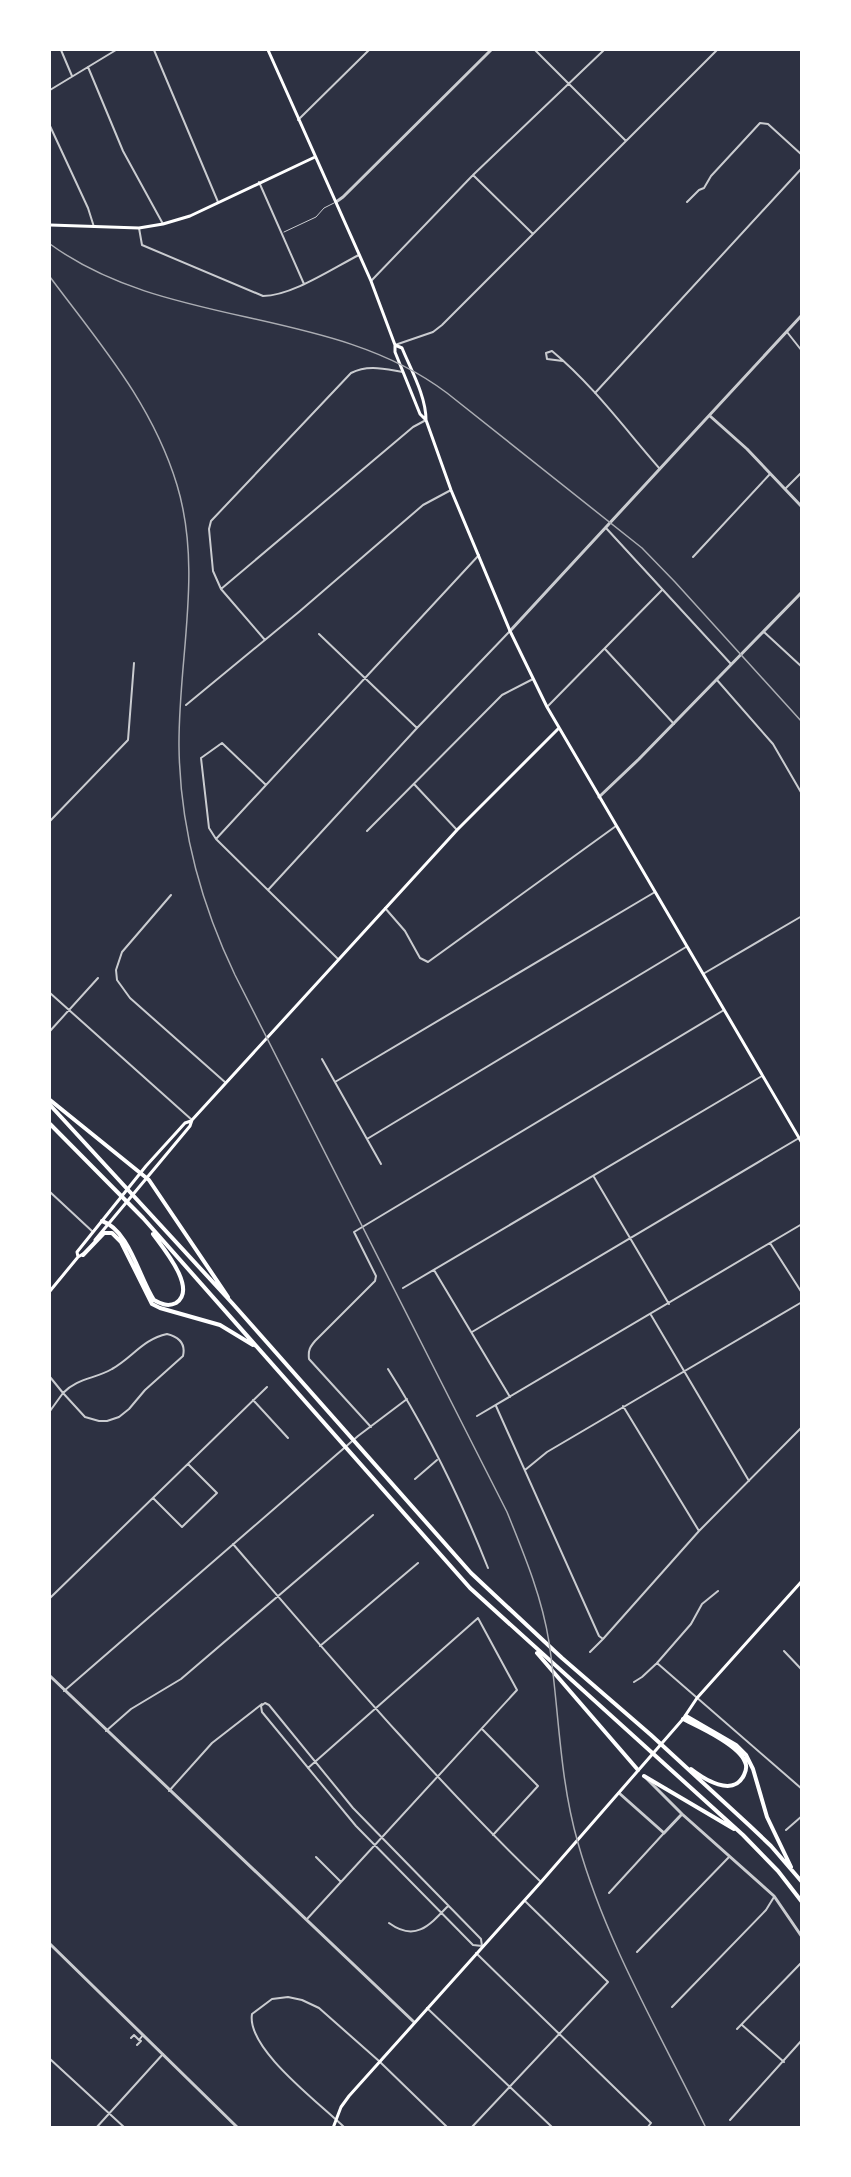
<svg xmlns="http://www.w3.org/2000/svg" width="851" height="2177" font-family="Poppins,sans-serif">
<rect width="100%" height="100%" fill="#2d3142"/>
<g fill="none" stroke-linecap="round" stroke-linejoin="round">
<path stroke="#caccd0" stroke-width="1" d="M 284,232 L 316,217 L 324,208 L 334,203"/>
<path stroke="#caccd0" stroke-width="2" d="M 61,50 L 72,76
M 154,50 L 218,202
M 535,50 L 626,141
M 88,67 L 123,151 L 163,224
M 50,90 L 116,50
M 298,120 L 369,50
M 50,126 L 88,208 L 94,227
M 473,175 L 533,234
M 259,182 L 304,284
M 687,202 L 699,190 L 704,188 L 711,176 L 760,123 L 768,124 L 802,155
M 139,228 L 142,245 L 263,296 C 292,296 333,268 359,255
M 371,281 L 473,175 L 604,50
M 787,332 L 802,351
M 395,345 L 433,332 L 442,325 L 717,50
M 563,361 L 547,359 L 546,353 L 552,351 C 593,385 625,429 660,469
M 595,393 L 802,168
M 785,489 L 802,472
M 606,528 L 731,664
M 693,557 L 770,474
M 221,589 L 413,427 L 426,420
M 764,632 L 802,667
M 319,634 L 417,728
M 265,640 L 221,589 L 213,571 L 209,529 L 211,521 L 351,373 C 368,364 385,369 403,372
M 605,649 L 674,724
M 717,680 L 773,744 L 802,794
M 186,705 L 300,611 L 423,505 L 451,490
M 547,707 L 662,590
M 414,784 L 457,830
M 50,821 L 128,740 L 134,663
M 367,831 L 502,695 L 533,679
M 216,839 L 209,828 L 201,758 L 222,743 L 266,785
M 268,890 L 417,728 L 509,632
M 171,895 L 122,952 L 116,970 L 117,980 L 130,998 L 226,1083
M 385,908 L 405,931 L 420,958 L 428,962 L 616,826
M 338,959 L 216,839 L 479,555
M 703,974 L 802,916
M 50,993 L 192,1120
M 50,1031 L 98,978
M 322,1059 L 381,1164
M 335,1082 L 655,892
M 367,1139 L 686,947
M 594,1177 L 669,1304
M 50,1192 L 93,1232
M 770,1243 L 802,1293
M 434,1270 L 510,1397
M 403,1288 L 762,1076
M 651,1315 L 749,1481
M 472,1332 L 799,1138
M 167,1334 C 179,1337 186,1343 183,1356 L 145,1390 L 129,1409 L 119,1417 L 107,1421 L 99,1421 L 85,1417 L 63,1393 C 77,1378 95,1379 112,1369 C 132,1358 143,1339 167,1334 Z
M 388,1369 C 428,1432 461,1500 488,1568
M 50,1377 L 63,1393 L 50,1411
M 253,1400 L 288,1438
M 496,1406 L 599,1636 L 603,1639 L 699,1531 L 802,1427
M 623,1406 L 699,1531
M 477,1416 L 802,1224
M 371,1427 L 309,1359 C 308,1350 310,1347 315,1341 L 375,1281 L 376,1276 L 354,1232 L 724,1010
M 525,1470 L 547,1452 L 802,1302
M 415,1479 L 437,1460
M 153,1498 L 182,1527 L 217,1493 L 188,1464
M 233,1544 C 333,1660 431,1776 541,1882
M 50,1598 L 267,1387
M 320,1646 L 418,1563
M 784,1651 L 802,1670
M 590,1652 L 603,1639
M 657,1663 L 802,1789
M 634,1682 L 642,1677 L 657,1663 L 691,1624 L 702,1604 L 718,1591
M 64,1691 L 358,1436 L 407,1399
M 265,1703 L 269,1705 L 353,1808 L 481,1939 L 482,1946 L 473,1945 L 356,1826 L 262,1712 L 261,1706 Z
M 482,1729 L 538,1786 L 493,1835
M 106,1731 L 131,1709 L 181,1679 L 373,1515
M 169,1791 L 212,1743 L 262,1704
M 786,1830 L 802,1816
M 316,1857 L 341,1882
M 609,1893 L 664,1833
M 307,1919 L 517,1690 L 478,1618 L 308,1768
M 389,1923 C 415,1942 429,1926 448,1906
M 637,1952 L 729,1857
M 476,1953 L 651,2123 L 647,2128
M 672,2007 L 766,1910 L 774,1897
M 427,2008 L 553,2128
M 742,2025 L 784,2062
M 737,2029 L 802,1962
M 131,2038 L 134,2035 L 139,2040 L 143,2035
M 137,2045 L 141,2041 L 139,2040
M 50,2059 L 125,2128
M 730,2120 L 802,2040
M 96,2128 L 163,2054
M 345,2128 C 321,2104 246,2049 252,2014 L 272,1999 L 288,1997 L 302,2000 L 319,2008 L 379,2061 L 448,2128
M 471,2128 L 608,1982 L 525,1901"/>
<path stroke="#caccd0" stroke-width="3" d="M 336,202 L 343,197 L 491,50
M 710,416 L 747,449 L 802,507
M 510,631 L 802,315
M 599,797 L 639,759 L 802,592
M 50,1676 L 414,2022
M 646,1778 L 682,1814 L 774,1896 L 802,1937
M 619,1793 L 664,1833 L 682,1814
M 50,1944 L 238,2128"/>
<path stroke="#fff" stroke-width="3" d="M 268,50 L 371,281 L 395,345 L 395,352 L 420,414 L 426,420
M 50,225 L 139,228 L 163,224 L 190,216 L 315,157
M 395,345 L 402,348 C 411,370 426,396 426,420 L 451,490 L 510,631 L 547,707 L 802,1143
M 95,1240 L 190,1126 L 192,1120 L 457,830 L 559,728
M 78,1257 L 77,1252 L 146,1166 L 185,1123 L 191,1121
M 50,1291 L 78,1257 L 83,1254
M 333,2128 L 341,2107 L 349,2096 L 541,1882 L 683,1719 L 697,1698 L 802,1581"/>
<path stroke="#fff" stroke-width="4" d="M 50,1100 L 149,1180 L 228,1297
M 50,1105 L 233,1304 L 471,1573 L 562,1658 L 651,1735 L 750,1826 L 771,1846 L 802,1882
M 50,1124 L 143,1218 L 470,1588 L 743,1835 L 778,1871 L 802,1902
M 102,1221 C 129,1230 139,1277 154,1300 C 161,1304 168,1307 176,1303 C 198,1289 163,1248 153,1234
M 83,1255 L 104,1233 L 112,1233 L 121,1242 L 152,1304 L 160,1308 L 220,1325 L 253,1345
M 537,1653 L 638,1770
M 686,1716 L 736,1745 L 746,1755 L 753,1769 L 767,1817 L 791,1867
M 683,1719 C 699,1727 739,1745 745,1762 C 747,1766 746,1771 744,1775 C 733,1798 704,1779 691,1769
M 644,1776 L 734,1829"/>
<path stroke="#abadb3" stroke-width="1.5" d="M 50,244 C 168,330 331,305 447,393 L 642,548 L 675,582 L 802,722
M 50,277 C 100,344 152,403 177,485 C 203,571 178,659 179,747 C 180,826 201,904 235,975 L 507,1512 C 524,1554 542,1597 549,1642 C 559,1708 559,1778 578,1843 C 606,1943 661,2035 706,2128"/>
</g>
<rect width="851" height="2177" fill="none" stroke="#ffffff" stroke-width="102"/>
</svg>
